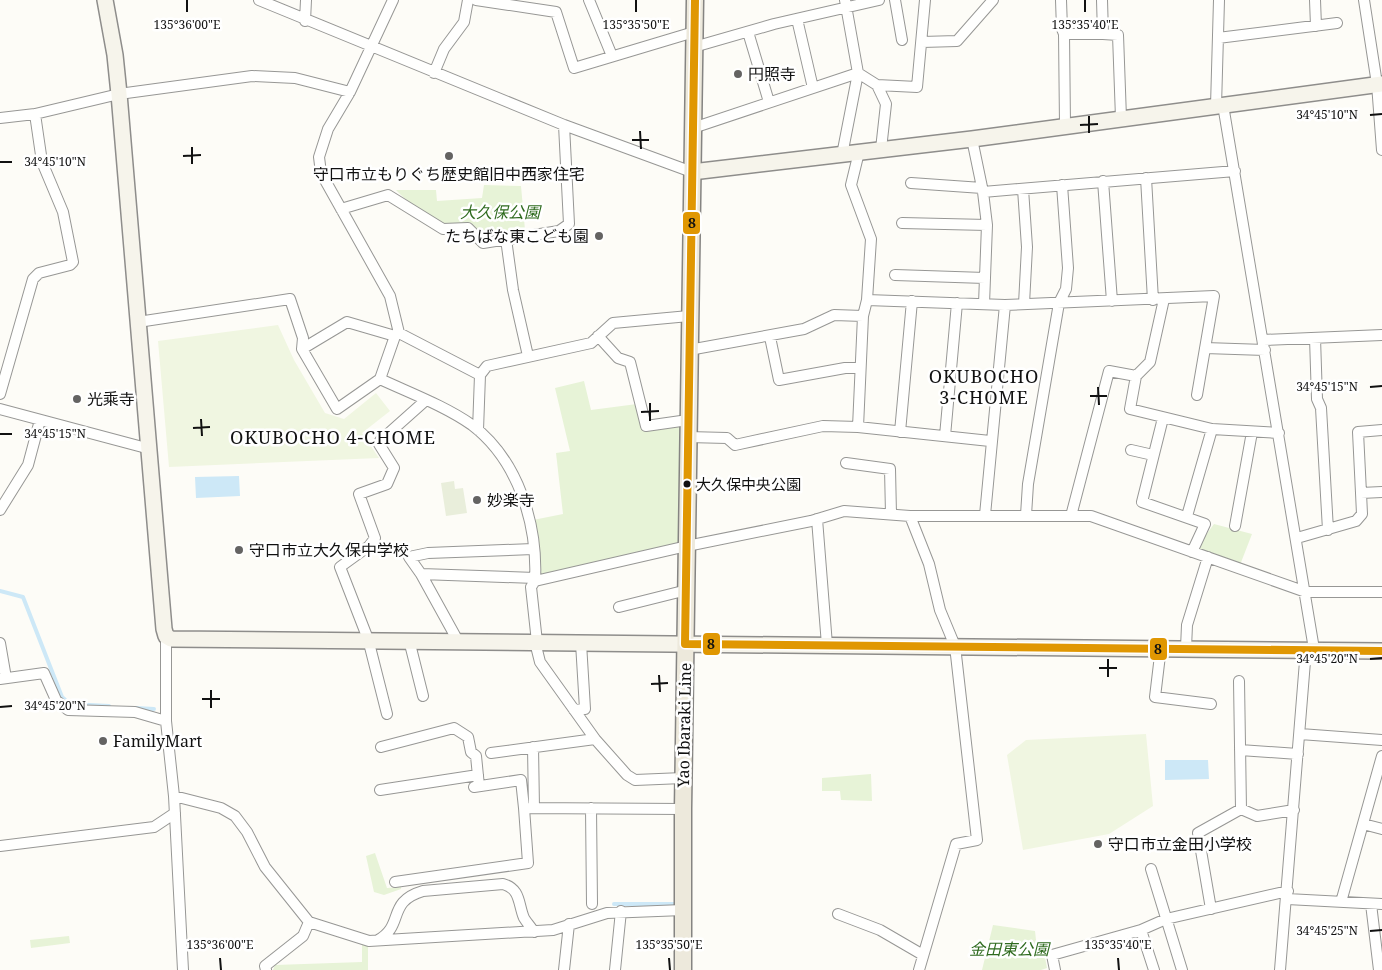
<svg xmlns="http://www.w3.org/2000/svg" width="1382" height="970" font-family="'Noto Serif','Noto Sans JP',serif">
<rect width="100%" height="100%" fill="#fdfcf7"/>
<path fill="#e7f3d7" d="M 484,185 L 521,186 L 525,230 C 513,233 500,238 487,238 C 459,237 414,210 396,190 L 436,190 L 437,201 L 482,198 Z
M 584,381 L 591,410 L 637,404 L 643,430 L 681,425 L 681,542 L 540,576 L 533,520 L 563,514 L 556,453 L 570,451 L 555,388 Z
M 1214,524 L 1252,534 L 1240,565 L 1199,551 L 1197,547 Z
M 871,774 L 872,801 L 841,800 L 840,791 L 822,791 L 822,778 Z
M 375,853 L 387,888 L 401,887 L 401,889 L 384,895 L 374,892 L 366,856 Z
M 993,925 L 1035,931 L 1038,958 L 1045,957 L 1047,968 L 1041,970 L 982,970 Z
M 69,936 L 70,943 L 31,948 L 30,940 Z
M 362,945 L 368,945 L 368,970 L 273,970 L 275,965 L 362,962 Z"/>
<path fill="#e9eedb" d="M 454,481 L 455,489 L 463,488 L 467,513 L 446,516 L 441,483 Z"/>
<path fill="#f0f6e1" d="M 278,325 L 294,360 L 325,413 L 344,419 L 376,393 L 390,411 L 362,433 L 379,458 L 169,467 L 158,341 Z
M 1146,734 L 1153,806 L 1109,834 L 1023,850 L 1007,755 L 1026,740 Z"/>
<path fill="#cde8f7" d="M 239,476 L 240,496 L 196,498 L 195,477 Z
M 1165,760 L 1208,760 L 1209,779 L 1165,780 Z"/>
<g fill="none" stroke-linecap="round" stroke-linejoin="round">
<path stroke="#cde8f7" stroke-width="4" d="M 0,591 L 23,597 L 62,697 L 70,704 L 109,706
M 136,708 L 154,709
M 614,904 L 677,904"/>
<defs>
<path id="street" d="M 259,0 L 564,125 L 692,172
M 476,0 L 556,12 L 574,68 L 694,32
M 589,0 L 612,56
M 895,0 L 902,40
M 1061,0 L 1062,29 L 1064,34 L 1065,125
M 1102,0 L 1103,34 L 1118,35 L 1121,118
M 1315,0 L 1316,26
M 1364,0 L 1377,84 L 1382,150
M 797,19 L 813,88
M 305,21 L 306,0
M 748,32 L 769,102
M 1064,34 L 1103,34
M 1218,38 L 1337,23
M 922,42 L 957,41 L 993,0
M 694,47 L 774,24 L 879,0
M 434,73 L 444,49 L 464,22 L 468,0
M 858,73 L 877,85 L 917,87 L 925,0
M 877,85 L 886,104 L 881,149
M 1223,105 L 1314,649
M 1216,106 L 1219,0
M 0,118 L 35,114 L 119,94 L 252,76 L 295,78 L 350,92
M 693,128 L 858,73
M 972,139 L 983,192 L 987,225 L 984,304
M 859,152 L 851,185 L 871,239 L 867,300
M 842,155 L 858,73 L 845,0
M 1146,178 L 1153,300
M 1103,181 L 1112,301
M 911,183 L 982,188
M 1023,189 L 1027,247 L 1024,304
M 983,192 L 1235,171
M 341,209 L 388,195 L 443,229 L 468,228 L 483,243 L 559,231 L 569,224 L 564,125
M 902,223 L 987,225
M 506,239 L 513,290 L 528,356
M 895,275 L 985,278
M 138,322 L 290,299 L 303,338 L 302,349 L 337,409 L 380,379 L 395,336 L 399,333 L 390,296 L 321,173 L 319,157 L 328,129 L 350,92 L 393,0
M 399,333 L 480,375
M 598,336 L 618,358 L 630,362 L 646,426 L 688,420
M 770,337 L 779,380 L 845,368 L 860,368
M 1315,338 L 1317,399 L 1321,408 L 1328,530
M 1263,340 L 1382,335
M 1205,348 L 1265,350
M 302,349 L 347,322 L 395,336
M 689,350 L 804,329 L 834,315 L 863,316 L 867,300 L 1005,305 L 1214,296 L 1197,395
M 1136,376 L 1130,409 L 1212,429 L 1279,433
M 380,379 C 410,393 445,406 472,425 C 518,460 538,524 535,581 L 687,546 L 811,521 L 844,511 L 910,516 L 1091,516 L 1306,592 L 1382,592
M 0,394 L 33,279 L 39,273 L 70,265 L 73,262 L 63,212 L 42,162 L 35,114
M 0,409 L 150,449
M 1163,418 L 1142,502 L 1205,524 L 1192,552
M 858,427 L 863,316
M 478,430 L 480,375 L 487,366 L 591,343 L 613,323 L 689,316
M 1382,430 L 1358,432 L 1361,493 L 1382,492
M 900,432 L 912,301
M 945,436 L 957,303
M 688,437 L 727,438 L 735,445 L 823,426 L 858,427 L 990,441
M 1131,450 L 1153,455
M 846,463 L 890,469 L 891,514
M 0,510 L 28,465 L 40,420
M 985,515 L 1005,305
M 1026,515 L 1028,484 L 1059,303 L 1066,289 L 1068,268 L 1062,185
M 910,516 L 929,564 L 940,610 L 955,646 L 977,840 L 956,844 L 919,970
M 1071,516 L 1109,371 L 1136,376 L 1150,362 L 1164,299
M 1187,516 L 1212,429
M 817,519 L 827,645
M 1235,526 L 1252,432
M 1297,538 L 1356,521 L 1362,514 L 1361,493
M 421,574 L 409,557 L 428,553 L 533,549
M 535,581 L 531,587 L 537,642
M 619,607 L 687,590
M 166,636 L 166,721 L 174,796 L 183,970
M 409,640 L 423,696
M 458,641 L 421,574 L 535,578
M 535,642 L 540,662 L 595,739 L 627,775 L 635,780 L 683,778
M 0,643 L 6,678
M 1161,647 L 1155,697 L 1211,704
M 1186,648 L 1187,625 L 1208,557
M 0,679 L 44,673 L 56,700 L 68,710 L 135,712 L 166,721
M 574,710 L 585,709 L 581,643
M 387,714 L 368,639 L 340,567 L 369,546 L 375,538 L 359,494 L 387,484 L 394,468 L 379,444 L 380,441 L 426,400
M 1300,734 L 1382,740
M 381,747 L 454,728 L 468,737 L 471,752 L 476,756 L 479,786
M 533,747 L 534,808
M 1240,750 L 1298,754
M 491,753 L 595,739
M 474,787 L 521,780 L 524,808 L 683,809
M 380,790 L 478,775
M 174,796 L 221,808 L 235,816 L 247,832 L 265,867 L 309,922 L 369,941 L 553,930 L 607,913 L 683,910
M 591,808 L 592,904
M 1241,809 L 1257,816 L 1294,810
M 1363,824 L 1382,829
M 0,846 L 154,827 L 175,813
M 1151,869 L 1182,970
M 395,882 L 528,863 L 524,808
M 1287,899 L 1382,904
M 1341,902 L 1382,756
M 1371,904 L 1379,970
M 1211,909 L 1198,833 L 1241,809 L 1239,681
M 838,914 L 880,930 L 923,955
M 1141,930 L 1154,970
M 378,940 C 405,925 386,902 423,891 L 503,884 C 521,889 518,904 524,918 C 527,923 531,927 534,932
M 266,970 L 265,966 L 303,936 L 309,922
M 564,970 L 569,924
M 615,970 L 621,911
M 1055,970 L 1052,955 L 1141,930 L 1166,919 L 1288,891
M 1280,970 L 1306,649"/>
<path id="secondary" d="M 105,0 L 115,55 L 119,94 L 164,629 L 166,636 L 171,639 L 1382,651
M 692,172 L 972,139 L 1382,84"/>
<path id="primary" d="M 683,970 L 683,809 L 695,0"/>
</defs>
<use href="#street" stroke="#979795" stroke-width="12"/>
<use href="#secondary" stroke="#8e8d8b" stroke-width="18"/>
<use href="#primary" stroke="#858482" stroke-width="19"/>
<use href="#street" stroke="#fffffe" stroke-width="10"/>
<use href="#secondary" stroke="#f6f4eb" stroke-width="15"/>
<use href="#primary" stroke="#ede9dc" stroke-width="16"/>
<defs>
<path id="bus-1" d="M 695,0 L 685,644 L 1382,651"/>
</defs>
<use href="#bus-1" stroke="#fff" stroke-width="11"/>
<use href="#bus-1" stroke="#e09702" stroke-width="8"/>
</g>
<path fill="none" stroke="#111" stroke-width="2" d="M 187,0 L 187,12M 636,0 L 636,12M 1085,0 L 1085,12M 1370,115 L 1382,114M 1089,116 L 1089,133M 1080,125 L 1098,124M 640,131 L 641,149M 632,140 L 649,140M 192,147 L 192,164M 183,156 L 201,155M 0,162 L 12,162M 1098,387 L 1099,405M 1370,387 L 1382,386M 1090,396 L 1107,396M 650,403 L 650,421M 641,412 L 659,411M 201,419 L 202,436M 193,428 L 210,427M 0,434 L 12,434M 1108,659 L 1108,677M 1370,659 L 1382,658M 1099,668 L 1117,668M 659,675 L 660,692M 651,684 L 668,683M 211,690 L 211,708M 202,699 L 220,699M 0,707 L 12,706M 1370,931 L 1382,930M 220,958 L 221,970M 669,958 L 670,970M 1118,958 L 1119,970"/>
<g fill="#646362" stroke="#fff" stroke-width="2">
<circle cx="738" cy="74" r="5"/>
<circle cx="449" cy="156" r="5"/>
<circle cx="599" cy="236" r="5"/>
<circle cx="77" cy="399" r="5"/>
<circle cx="477" cy="500" r="5"/>
<circle cx="239" cy="550" r="5"/>
<circle cx="103" cy="741" r="5"/>
<circle cx="1098" cy="844" r="5"/>
</g>
<circle fill="#111" stroke="#fff" stroke-width="2" cx="687" cy="484" r="4.5"/>
<g text-anchor="middle" stroke-width="5" stroke-linejoin="round" paint-order="stroke">
<g font-size="15" fill="#111" stroke="#fff" text-anchor="start">
<text x="696" y="490">大久保中央公園</text>
</g>
<g font-size="16" fill="#111" stroke="#fff" text-anchor="start">
<text x="748" y="80">円照寺</text>
<text x="449" y="180" text-anchor="middle">守口市立もりぐち歴史館旧中西家住宅</text>
<text x="589" y="242" text-anchor="end">たちばな東こども園</text>
<text x="87" y="405">光乘寺</text>
<text x="487" y="506">妙楽寺</text>
<text x="249" y="556">守口市立大久保中学校</text>
<text x="113" y="747">FamilyMart</text>
<text x="1108" y="850">守口市立金田小学校</text>
</g>
<g font-size="16" font-style="italic" fill="#2f6b1f" stroke="#fff">
<text x="500" y="218">大久保公園</text>
<text x="1009" y="955">金田東公園</text>
</g>
<g font-size="16" fill="#111" stroke="#fff">
<text transform="translate(684 725) rotate(-89)" y="6">Yao Ibaraki Line</text>
</g>
<g font-size="18" letter-spacing="1" fill="#111" stroke="#fff">
<text x="984" y="383">OKUBOCHO<tspan x="984" dy="21">3-CHOME</tspan></text>
<text x="333" y="444">OKUBOCHO 4-CHOME</text>
</g>
</g>
<g font-size="12" text-anchor="middle" fill="#111" stroke="#fff" stroke-width="5" stroke-linejoin="round" paint-order="stroke">
<text x="187" y="29">135°36'00"E</text>
<text x="636" y="29">135°35'50"E</text>
<text x="1085" y="29">135°35'40"E</text>
<text x="1327" y="119">34°45'10"N</text>
<text x="55" y="166">34°45'10"N</text>
<text x="1327" y="391">34°45'15"N</text>
<text x="55" y="438">34°45'15"N</text>
<text x="1327" y="663">34°45'20"N</text>
<text x="55" y="710">34°45'20"N</text>
<text x="1327" y="935">34°45'25"N</text>
<text x="220" y="949">135°36'00"E</text>
<text x="669" y="949">135°35'50"E</text>
<text x="1118" y="949">135°35'40"E</text>
</g>
<g stroke="#fff" stroke-width="2">
<rect x="682" y="211" width="19" height="24" rx="5" fill="#e09702"/>
<rect x="702" y="632" width="19" height="24" rx="5" fill="#e09702"/>
<rect x="1149" y="637" width="19" height="24" rx="5" fill="#e09702"/>
</g>
<g font-size="14" text-anchor="middle" font-weight="bold" fill="#111">
<text x="692" y="228">8</text>
<text x="711" y="649">8</text>
<text x="1158" y="654">8</text>
</g>
</svg>
